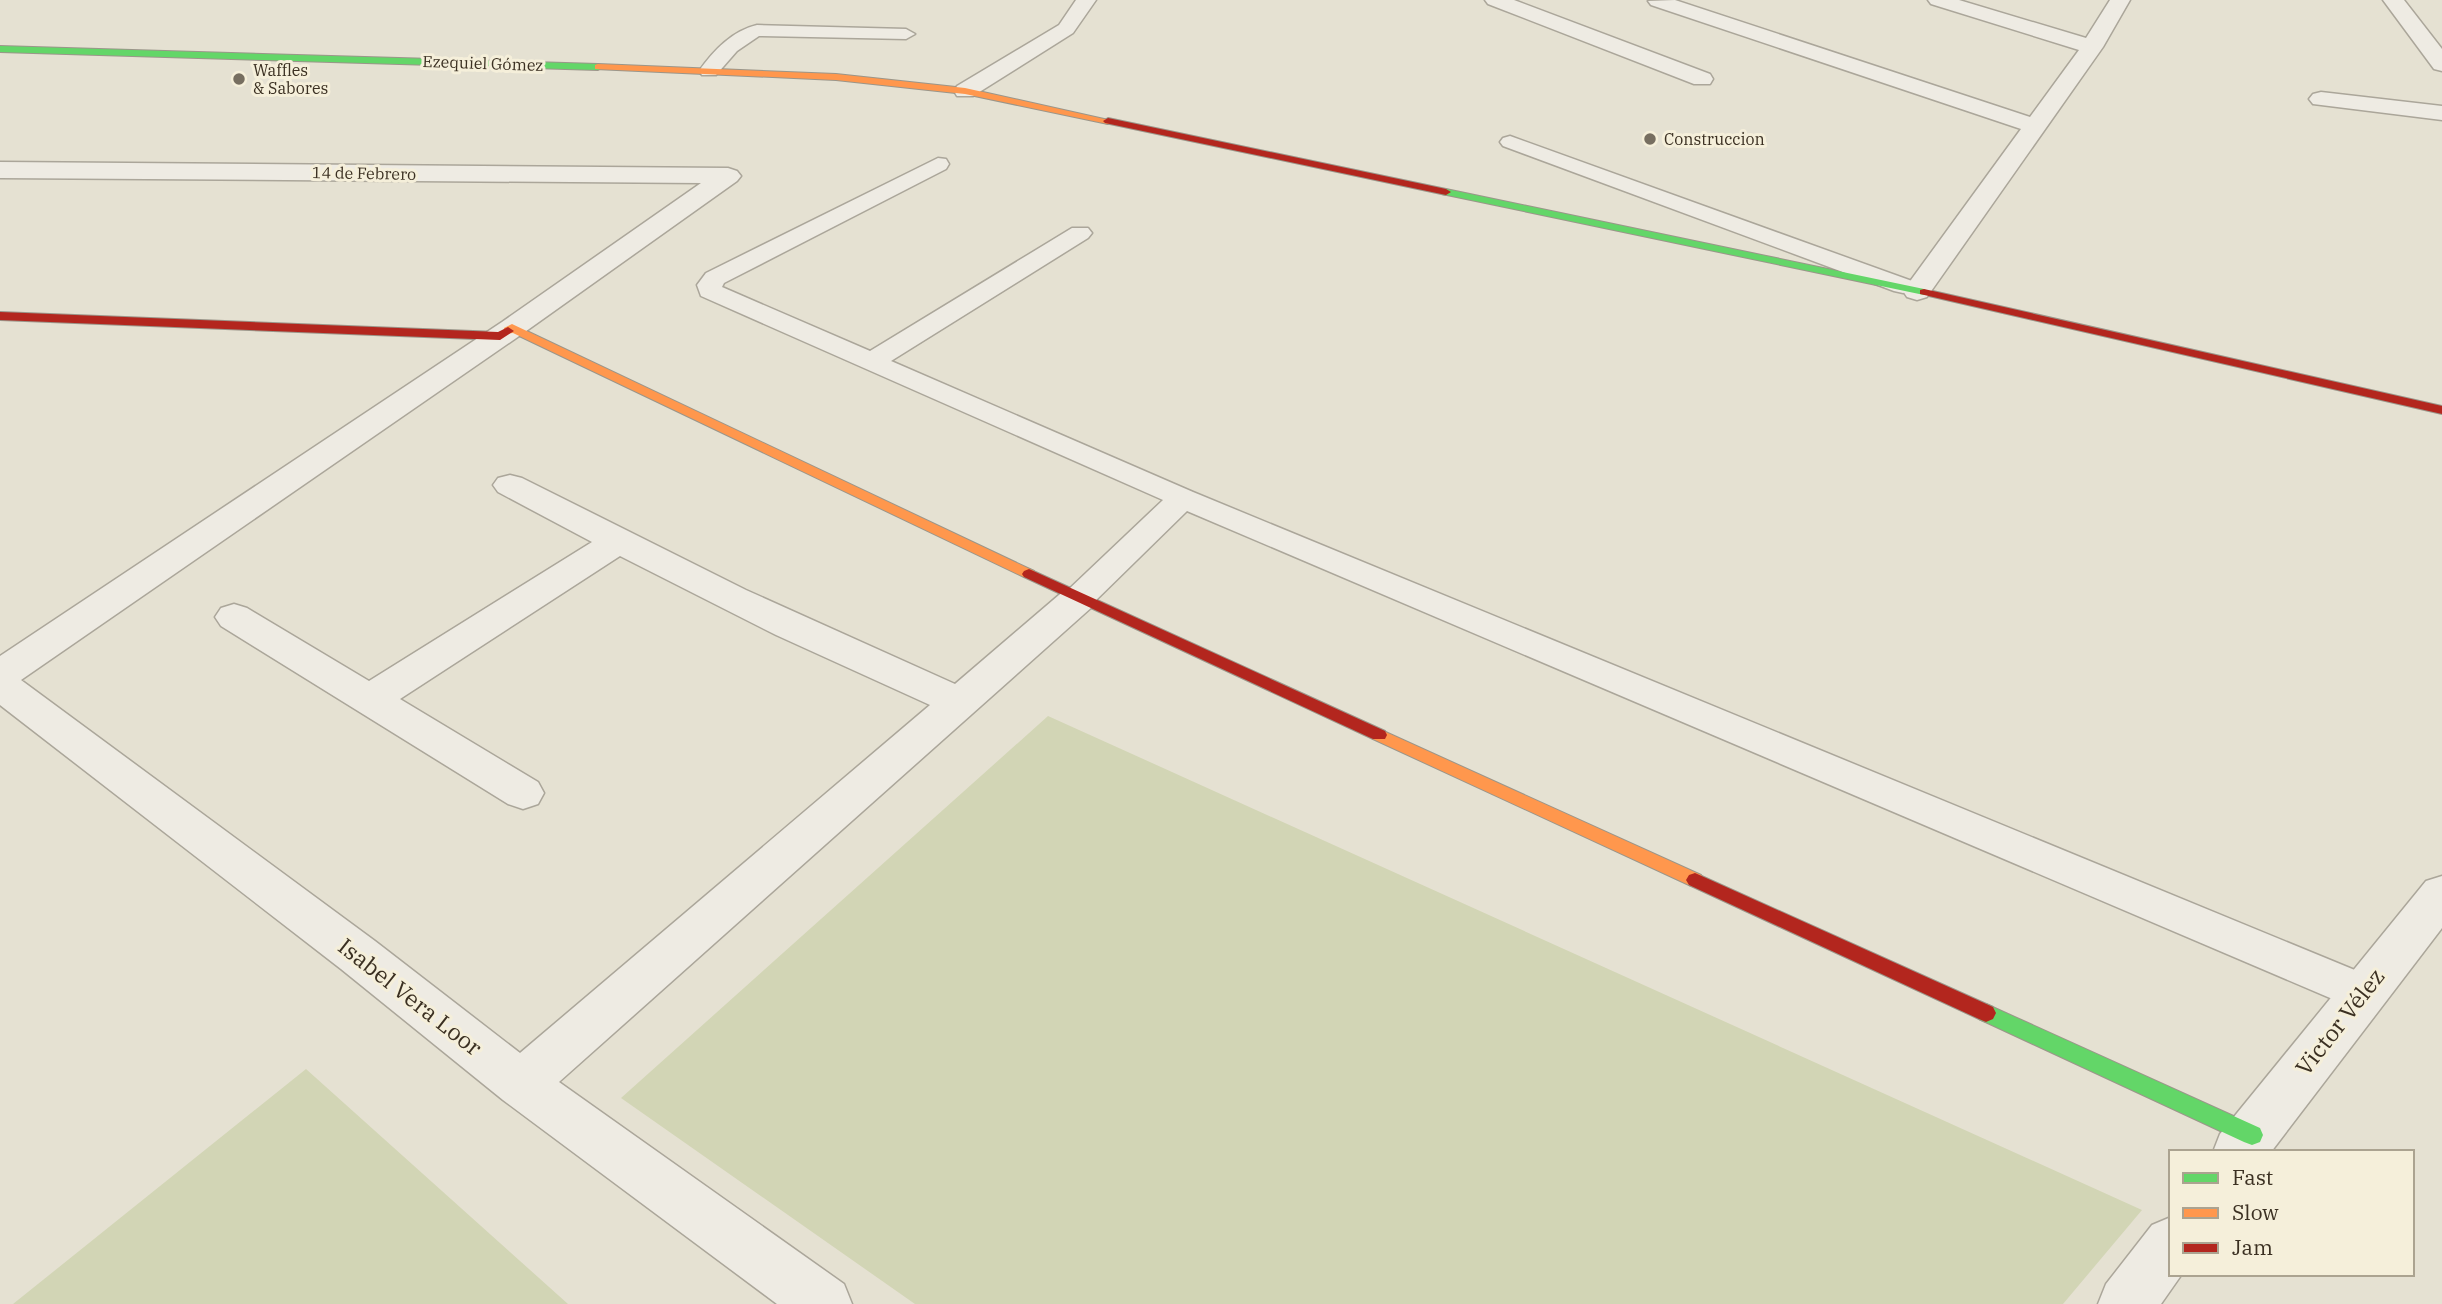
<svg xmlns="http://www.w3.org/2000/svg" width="2442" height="1304" font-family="'IBM Plex Serif',serif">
<rect width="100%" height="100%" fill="#e5e1d2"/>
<path fill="#d2d5b5" d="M 1048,716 L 2142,1210 L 2063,1304 L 915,1304 L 621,1098 Z
M 306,1069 L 568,1304 L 13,1304 Z"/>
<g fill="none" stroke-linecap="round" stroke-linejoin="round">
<defs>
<path id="lane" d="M 757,25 L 906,29 L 915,34 L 906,39 L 759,36 L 737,51 L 716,75 L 702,75 L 699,71 C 714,50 732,31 757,25 Z
M 1510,136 L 1912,281 L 1915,286 L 1912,291 L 1903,293 L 1894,291 L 1503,146 L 1500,142 L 1503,138 Z
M 938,158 L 946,159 L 949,164 L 946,169 L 724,283 L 722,287 L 870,351 L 1072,228 L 1088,228 L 1092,233 L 1088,238 L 891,361 L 1193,492 L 2379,980 L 2385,993 L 2379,1006 L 2364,1011 L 2349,1006 L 1187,511 L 1090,606 L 1079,609 L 1068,606 L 1063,598 L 1068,590 L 1163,500 L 701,296 L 697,285 L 706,273 Z"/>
<path id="street" d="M 1076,0 L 1096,0 L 1073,33 L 973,96 L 957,96 L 954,91 L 957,86 L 1059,25 Z
M 1485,0 L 1514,0 L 1710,74 L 1713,79 L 1710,84 L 1694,84 L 1488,4 Z
M 1675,0 L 2030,117 L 2079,50 L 1931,4 L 1928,0 L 1959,0 L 2086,38 L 2110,0 L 2130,0 L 2103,47 L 1927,297 L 1917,300 L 1907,297 L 1903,291 L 2021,129 L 1651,5 L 1648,1 Z
M 2383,0 L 2404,0 L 2442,49 L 2442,71 L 2434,69 Z
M 2321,92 L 2442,106 L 2442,120 L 2313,104 L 2309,99 L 2313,94 Z
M 0,162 L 728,168 L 737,171 L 741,176 L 737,181 L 522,334 L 21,680 L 375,941 L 520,1053 L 930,705 L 776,635 L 620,556 L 400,699 L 538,782 L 544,793 L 538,804 L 523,809 L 508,804 L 221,626 L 215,617 L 221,608 L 234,604 L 247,608 L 369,681 L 592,542 L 498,492 L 493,485 L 498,478 L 510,475 L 522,478 L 746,590 L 955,684 L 1066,589 L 1079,586 L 1092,589 L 1097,598 L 1092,607 L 559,1082 L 844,1284 L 852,1304 L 777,1304 L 503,1100 L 341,969 L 0,705 L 0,656 L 502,322 L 701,183 L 0,178 Z
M 2442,876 L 2442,928 L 2271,1152 L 2213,1152 L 2220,1134 L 2426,881 Z
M 2171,1217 L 2171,1274 L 2182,1274 L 2161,1304 L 2098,1304 L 2106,1284 L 2152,1225 Z"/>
<path id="fast" d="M 0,46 L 598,64 L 603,67 L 598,70 L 0,52 Z
M 1446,189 L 1924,289 L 1930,292 L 1924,295 L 1442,194 L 1442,190 Z
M 1986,1004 L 2260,1128 L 2263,1135 L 2260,1142 L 2252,1145 L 2244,1142 L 1979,1019 L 1976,1013 L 1979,1007 Z"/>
<path id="slow" d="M 598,64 L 836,74 L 965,88 L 1113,121 L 1108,124 L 965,94 L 836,80 L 595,69 L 595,65 Z
M 512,324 L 1034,571 L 1036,574 L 1034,577 L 1024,577 L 513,333 L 504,334 L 504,328 Z
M 1379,729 L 1701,875 L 1704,880 L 1701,885 L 1695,887 L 1689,885 L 1373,739 L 1371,735 L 1373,731 Z"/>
<path id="jam" d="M 1108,118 L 1446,189 L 1451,192 L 1446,195 L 1105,123 L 1103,121 Z
M 1924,289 L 2442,406 L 2442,414 L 1920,294 L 1920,290 Z
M 0,312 L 498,332 L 508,327 L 514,331 L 500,340 L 0,320 Z
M 1029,569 L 1385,731 L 1387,735 L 1385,739 L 1373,739 L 1024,577 L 1022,574 L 1024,571 Z
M 1695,873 L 1993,1007 L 1996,1013 L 1993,1019 L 1986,1022 L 1979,1019 L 1689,885 L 1686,880 L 1689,875 Z"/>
</defs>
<use href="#lane" stroke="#aba69a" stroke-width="3"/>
<use href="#street" stroke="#aba69a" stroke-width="3"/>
<use href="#fast" stroke="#9b968a" stroke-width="2"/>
<use href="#slow" stroke="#9b968a" stroke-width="2"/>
<use href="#jam" stroke="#9b968a" stroke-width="2"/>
<use href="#lane" fill="#eeebe3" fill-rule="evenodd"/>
<use href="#street" fill="#eeebe3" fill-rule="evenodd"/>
<use href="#fast" fill="#63d668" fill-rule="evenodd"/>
<use href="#slow" fill="#ff974d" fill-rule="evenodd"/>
<use href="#jam" fill="#b3261e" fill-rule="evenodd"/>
</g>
<g fill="#766e60" stroke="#f5efda" stroke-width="2.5">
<circle cx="239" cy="79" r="7"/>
<circle cx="1650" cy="139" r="7"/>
</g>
<g text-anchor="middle" stroke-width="6" stroke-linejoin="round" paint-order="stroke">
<g font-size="16" fill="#3b3022" stroke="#f5efda">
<text transform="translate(483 63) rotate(2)" y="6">Ezequiel Gómez</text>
<text transform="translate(364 173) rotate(1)" y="6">14 de Febrero</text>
</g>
<g font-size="16" fill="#3b3022" stroke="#f5efda" text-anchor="start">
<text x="253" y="76">Waffles<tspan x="253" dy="18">&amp; Sabores</tspan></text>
<text x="1664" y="145">Construccion</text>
</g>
<g font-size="23" fill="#3b3022" stroke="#f5efda">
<text transform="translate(410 997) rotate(38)" y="8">Isabel Vera Loor</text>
<text transform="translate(2340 1022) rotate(-52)" y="8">Victor Vélez</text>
</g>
</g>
<rect x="2169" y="1150" width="245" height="126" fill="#f5efda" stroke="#aba390" stroke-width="2"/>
<rect x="2183" y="1173" width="35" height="10" fill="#63d668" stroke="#aba390" stroke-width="2"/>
<text x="2232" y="1185" font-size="21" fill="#3b3022">Fast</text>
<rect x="2183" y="1208" width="35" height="10" fill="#ff974d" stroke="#aba390" stroke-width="2"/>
<text x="2232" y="1220" font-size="21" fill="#3b3022">Slow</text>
<rect x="2183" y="1243" width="35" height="10" fill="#b3261e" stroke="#aba390" stroke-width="2"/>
<text x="2232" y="1255" font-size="21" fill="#3b3022">Jam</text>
</svg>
